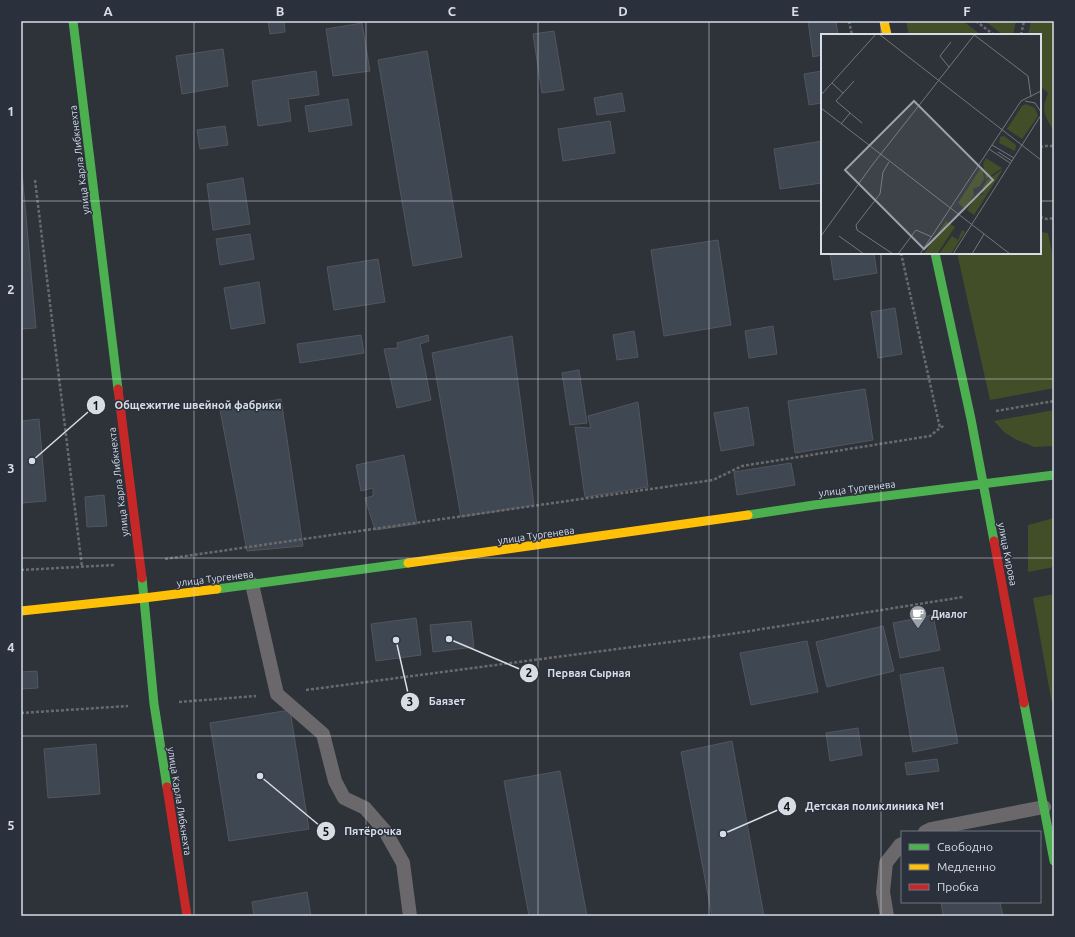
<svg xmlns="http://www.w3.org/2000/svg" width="1075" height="937" font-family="Ubuntu,sans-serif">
<rect width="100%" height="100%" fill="#2e3239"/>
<path fill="#424e27" d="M 906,21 L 963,21 L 981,35 L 909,35 Z
M 985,21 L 1016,21 L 1013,35 L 1003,35 Z
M 1031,21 L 1054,21 L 1054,131 C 1044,115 1041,111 1048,93 L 1041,87 L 1040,83 L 1040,35 L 1028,35 Z
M 1040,232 L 1048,233 L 1054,262 L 1054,388 L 990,400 L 957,253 L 1040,253 Z
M 1054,410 L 1054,446 L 1034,447 L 1015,439 L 1004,432 L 994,421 Z
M 1054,518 L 1054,567 L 1028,572 L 1028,525 Z
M 1054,594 L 1054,715 L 1033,598 Z"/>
<path fill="#3f4752" stroke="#53565c" d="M 268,21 L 284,21 L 285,32 L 270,34 Z
M 808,21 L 836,21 L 838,35 L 822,35 L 822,55 L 813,57 Z
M 362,23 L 370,71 L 333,76 L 326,29 Z
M 554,31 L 564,90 L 542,93 L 533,34 Z
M 223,49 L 228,86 L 182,94 L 176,56 Z
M 427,51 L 462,257 L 413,266 L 378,60 Z
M 316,71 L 319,95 L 288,99 L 291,121 L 258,126 L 252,81 Z
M 822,71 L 822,103 L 809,105 L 804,74 Z
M 622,93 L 625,111 L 597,115 L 594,98 Z
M 348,99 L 352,125 L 309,132 L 305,106 Z
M 610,121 L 615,153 L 563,161 L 558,129 Z
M 225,126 L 228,145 L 200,149 L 197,130 Z
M 822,141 L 822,183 L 780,189 L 774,149 Z
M 21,161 L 36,328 L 21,329 Z
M 243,178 L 250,224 L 213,230 L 207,184 Z
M 250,234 L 254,259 L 220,265 L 216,239 Z
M 718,240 L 731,325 L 664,336 L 651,250 Z
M 830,253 L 874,253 L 877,273 L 834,280 Z
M 378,259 L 385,302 L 334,310 L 327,267 Z
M 259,282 L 265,323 L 231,329 L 224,288 Z
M 895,308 L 902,354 L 878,358 L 871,312 Z
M 773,326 L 777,354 L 749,358 L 745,331 Z
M 634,331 L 638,357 L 617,360 L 613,335 Z
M 361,335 L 364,353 L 300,363 L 297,344 Z
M 428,335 L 429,341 L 420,344 L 431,400 L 397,408 L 384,349 L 398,348 L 397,343 Z
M 512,336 L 534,505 L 461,517 L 432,353 Z
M 579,370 L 587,423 L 570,425 L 562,373 Z
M 865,389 L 873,440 L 795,453 L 788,401 Z
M 281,399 L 303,546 L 247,551 L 220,410 Z
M 638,402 L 648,487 L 585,497 L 575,427 L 591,428 L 588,416 Z
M 748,407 L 754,445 L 721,451 L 714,413 Z
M 39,419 L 46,501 L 21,503 L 21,421 Z
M 404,455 L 417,524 L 375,530 L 365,498 L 373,496 L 373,488 L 361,491 L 356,465 Z
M 791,463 L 795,485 L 737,495 L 734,472 Z
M 104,495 L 107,526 L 87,527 L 85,497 Z
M 933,615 L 940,650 L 900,658 L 893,623 Z
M 416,618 L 421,655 L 376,661 L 371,624 Z
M 471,621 L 474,647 L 433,652 L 430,625 Z
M 883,626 L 894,671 L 827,687 L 816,642 Z
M 807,641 L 818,692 L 751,705 L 740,653 Z
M 943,667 L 958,743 L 913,752 L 900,675 Z
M 37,671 L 38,688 L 21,689 L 21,672 Z
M 290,710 L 309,829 L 229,841 L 210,723 Z
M 858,728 L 862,755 L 830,761 L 826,733 Z
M 732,741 L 764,916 L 712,916 L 681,752 Z
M 96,744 L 100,794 L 48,798 L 44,749 Z
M 937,759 L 939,771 L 907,775 L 905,763 Z
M 560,771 L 587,916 L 529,916 L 504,781 Z
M 307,892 L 311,916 L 254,916 L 252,902 Z
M 941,902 L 1000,902 L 1003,916 L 943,916 Z"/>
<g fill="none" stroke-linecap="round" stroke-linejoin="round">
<path stroke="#6a6a6d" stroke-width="2.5" stroke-dasharray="3 2" stroke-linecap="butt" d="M 849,21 L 852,35
M 976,21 L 994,35
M 1021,35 L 1024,21
M 1040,147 L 1045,146 L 1054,146
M 35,180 L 82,567
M 1040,217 L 1047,219 L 1054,218
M 901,253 L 940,428
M 996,411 L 1054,401
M 165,559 L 713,480 L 742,466 L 930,436 L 940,428 L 945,425
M 21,570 L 114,565
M 306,690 L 731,634 L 963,597
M 179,702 L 256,696
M 21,713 L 128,706"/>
<path stroke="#6a686a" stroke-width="14" d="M 252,584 L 277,694 L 323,734 L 335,781 L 344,798 L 365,808 L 385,831 L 403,863 L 410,916
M 925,832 L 931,829 L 1044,807
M 887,916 L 883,892 L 886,863 L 900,845 L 902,844"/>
<path stroke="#4caf50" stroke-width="9" d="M 73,21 L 118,389
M 935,253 L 971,419 L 994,541
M 748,515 L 814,505 L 1054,475
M 142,578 L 154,704 L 167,787
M 217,589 L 408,563
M 1024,703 L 1054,861"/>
<path stroke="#ffc107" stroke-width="9" d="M 884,21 L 887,35
M 408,563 L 748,515
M 21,611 L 144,598 L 217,589"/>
<path stroke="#c62828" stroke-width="9" d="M 118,389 L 142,578
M 994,541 L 1024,703
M 167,787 L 187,916"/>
</g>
<path fill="none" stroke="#d8dde5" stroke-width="1" stroke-opacity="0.55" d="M 194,21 L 194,916M 366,21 L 366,916M 538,21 L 538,916M 709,21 L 709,916M 881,21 L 881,35M 21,201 L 822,201M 1040,201 L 1054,201M 881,253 L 881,916M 21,379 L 1054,379M 21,558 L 1054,558M 21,736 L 1054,736"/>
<defs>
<symbol id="cafe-pin" viewBox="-11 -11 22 30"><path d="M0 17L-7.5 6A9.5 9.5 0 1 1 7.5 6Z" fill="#9ca1a9" stroke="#2a313d"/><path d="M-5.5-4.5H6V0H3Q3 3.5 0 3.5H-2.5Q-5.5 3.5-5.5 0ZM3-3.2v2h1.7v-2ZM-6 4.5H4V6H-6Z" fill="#fff"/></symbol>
</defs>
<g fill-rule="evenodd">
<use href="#cafe-pin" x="908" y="604" width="20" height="27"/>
</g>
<g text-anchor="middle" stroke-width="3" stroke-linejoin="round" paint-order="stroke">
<g font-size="10" fill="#d8dde5" stroke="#2a313d">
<text transform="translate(79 160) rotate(-97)" y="4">улица Карла Либкнехта</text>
<text transform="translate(118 482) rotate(-97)" y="4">улица Карла Либкнехта</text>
<text transform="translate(857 488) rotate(-7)" y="4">улица Тургенева</text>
<text transform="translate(536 535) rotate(-8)" y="4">улица Тургенева</text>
<text transform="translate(1008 554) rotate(79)" y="4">улица Кирова</text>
<text transform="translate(215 578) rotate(-7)" y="4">улица Тургенева</text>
<text transform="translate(180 801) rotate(81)" y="4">улица Карла Либкнехта</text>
</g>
<g font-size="10" font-weight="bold" fill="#d8dde5" stroke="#2a313d" text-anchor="start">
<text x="931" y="618">Диалог</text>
</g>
</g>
<g transform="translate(821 34)">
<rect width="220" height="220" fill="#2e3239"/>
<path d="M 205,70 L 214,74 L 217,82 L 201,105 L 186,95 L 201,72 ZM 183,102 L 195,111 L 194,117 L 178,109 L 179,103 ZM 165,124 L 181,134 L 165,145 L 162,130 ZM 161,132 L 163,145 L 159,152 L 152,155 L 153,161 L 144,175 L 137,169 ZM 182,135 L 153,181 L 146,176 L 155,163 L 162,160 L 162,153 L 166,146 ZM 125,187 L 134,193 L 116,220 L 103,220 ZM 141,196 L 144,198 L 130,220 L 118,220 L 131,202 L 137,206 Z" fill="#424e27"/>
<path fill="none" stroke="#72767e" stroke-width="1" d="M 58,0 L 220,126M 152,0 L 207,42 L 210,63M 128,33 L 119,22 L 130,8M 33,47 L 15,67 L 41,89M 11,49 L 22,59M 0,61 L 55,0M 204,67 L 214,69 L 220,78M 0,74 L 189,220M 220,75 L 220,61M 20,90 L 29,79M 171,111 L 193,124M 168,115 L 189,129M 177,118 L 191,127M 68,128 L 62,138 L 59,160 L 35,191 L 36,196 L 72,220M 0,202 L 52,130 L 154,0M 18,202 L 43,220M 77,220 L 95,196 L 111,203M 99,220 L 200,67 L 220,57M 132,220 L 220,81M 151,220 L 163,200"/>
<path fill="#9ca1a9" fill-opacity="0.15" stroke="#9ca1a9" stroke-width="2" d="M 93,67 L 172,146 L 103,215 L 24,136 Z"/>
<rect width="220" height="220" fill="none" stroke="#d8dde5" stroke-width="2"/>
</g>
<path fill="none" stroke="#d8dde5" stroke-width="1.5" d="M32 461L96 405M449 639L529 673M396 640L410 702M723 834L787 806M260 776L326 831"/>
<g fill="#d8dde5" stroke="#2a313d" stroke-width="1.5">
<circle cx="32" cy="461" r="4"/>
<circle cx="449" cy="639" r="4"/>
<circle cx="396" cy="640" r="4"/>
<circle cx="723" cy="834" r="4"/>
<circle cx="260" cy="776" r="4"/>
<circle cx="96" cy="405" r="10"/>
<circle cx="529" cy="673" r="10"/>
<circle cx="410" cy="702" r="10"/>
<circle cx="787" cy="806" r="10"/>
<circle cx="326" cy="831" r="10"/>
</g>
<g font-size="12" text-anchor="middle" font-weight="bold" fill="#111">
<text x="96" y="410">1</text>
<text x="529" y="677">2</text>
<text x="410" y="706">3</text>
<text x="787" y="811">4</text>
<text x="326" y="836">5</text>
</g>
<g font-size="11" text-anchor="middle" font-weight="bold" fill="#d8dde5" stroke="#2a313d" stroke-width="3" stroke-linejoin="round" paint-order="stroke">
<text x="198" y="409">Общежитие швейной фабрики</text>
<text x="589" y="677">Первая Сырная</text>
<text x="447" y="705">Баязет</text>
<text x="875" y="810">Детская поликлиника №1</text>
<text x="373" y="835">Пятёрочка</text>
</g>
<rect width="1075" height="937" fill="none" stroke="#2a313d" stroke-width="44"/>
<rect x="901" y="831" width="140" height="72" fill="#2a313d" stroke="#707680"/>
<rect x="909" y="844" width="20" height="6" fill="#4caf50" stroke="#707680"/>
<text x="937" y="851" font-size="12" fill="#d8dde5">Свободно</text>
<rect x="909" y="864" width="20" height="6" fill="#ffc107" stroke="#707680"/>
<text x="937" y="871" font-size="12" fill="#d8dde5">Медленно</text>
<rect x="909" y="884" width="20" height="6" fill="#c62828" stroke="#707680"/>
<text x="937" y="891" font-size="12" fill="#d8dde5">Пробка</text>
<rect x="22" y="22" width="1031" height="893" fill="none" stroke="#d8dde5" stroke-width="1.5"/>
<g font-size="13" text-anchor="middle" font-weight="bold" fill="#d8dde5">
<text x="108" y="16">A</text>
<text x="280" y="16">B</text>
<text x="452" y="16">C</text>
<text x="623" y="16">D</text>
<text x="795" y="16">E</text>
<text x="967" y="16">F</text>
<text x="11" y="116">1</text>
<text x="11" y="294">2</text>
<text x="11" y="473">3</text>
<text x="11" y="652">4</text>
<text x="11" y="830">5</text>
</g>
</svg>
